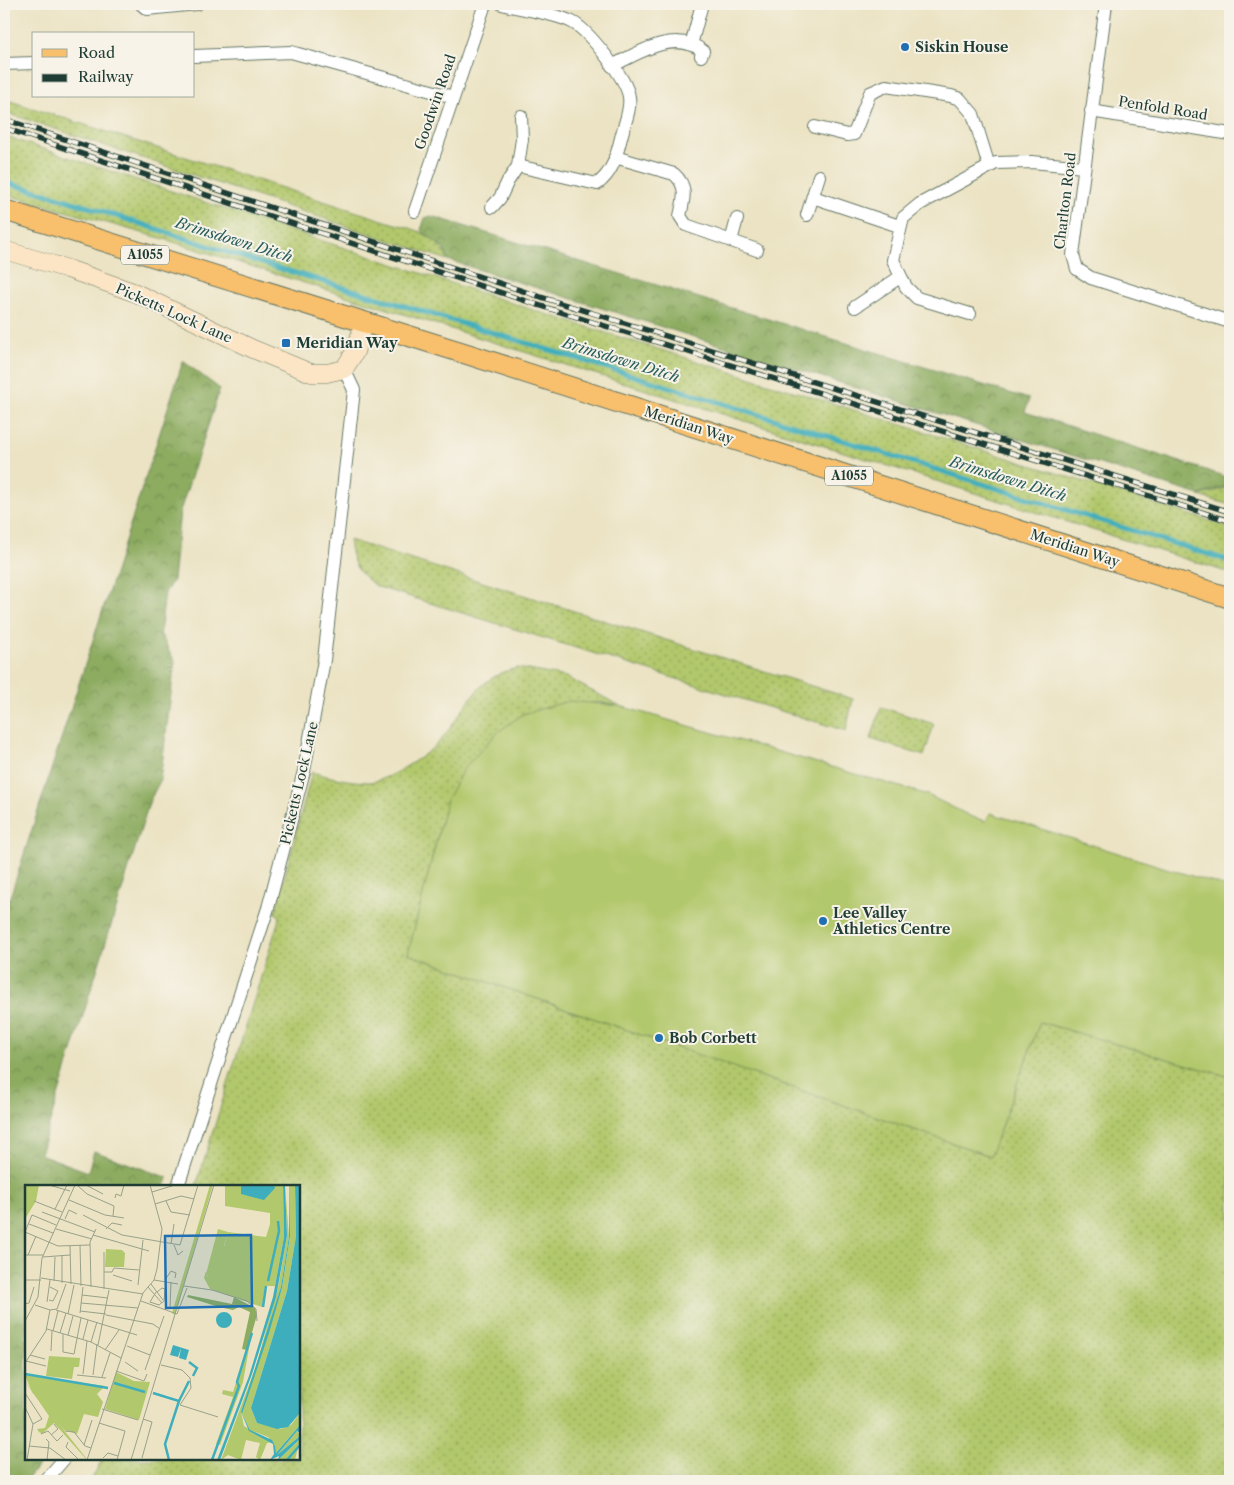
<svg xmlns="http://www.w3.org/2000/svg" width="1234" height="1485" font-family="'Libre Caslon Text',serif">
<defs>
<pattern id="grass-dots" width="8" height="8" patternUnits="userSpaceOnUse" patternTransform="scale(1.25)"><rect width="8" height="8" fill="#b2c86c"/><path d="M2 2h.1M6 6h.1" fill="none" stroke="#90a45a" stroke-width="1.8" stroke-linecap="round"/></pattern>
<pattern id="forest-crowns" width="20" height="18" patternUnits="userSpaceOnUse" patternTransform="scale(1.25)"><rect width="20" height="18" fill="#8dac60"/><path d="M2 6a3 3 0 1 1 6 0M12 15a3 3 0 1 1 6 0" fill="none" stroke="#738d50"/></pattern>
</defs>
<rect width="100%" height="100%" fill="#f7f3e8"/>
<filter id="ink" filterUnits="userSpaceOnUse"><feTurbulence type="fractalNoise" baseFrequency=".02" numOctaves="2"/><feDisplacementMap in="SourceGraphic" scale="10" xChannelSelector="R" yChannelSelector="G"/><feConvolveMatrix kernelMatrix="1 2 1 2 8 2 1 2 1" color-interpolation-filters="sRGB"/></filter>
<filter id="wash" filterUnits="userSpaceOnUse"><feTurbulence type="fractalNoise" baseFrequency=".0096" numOctaves="4" result="noise"/><feDisplacementMap in="SourceGraphic" scale="20" xChannelSelector="R" yChannelSelector="G"/><feGaussianBlur stdDeviation="1.12" result="paint"/><feColorMatrix in="noise" values="0 0 0 0 0 0 0 0 0 0 0 0 0 0 0 0 0 1.4 0 .05"/><feComposite in="paint" operator="in"/></filter>
<g filter="url(#wash)">
<rect width="100%" height="100%" fill="#ebe3c3"/>
<path fill="url(#grass-dots)" stroke="#688250" d="M 4,99 L 395,224 C 418,229 438,237 448,260 L 4,112 Z
M 4,136 L 536,311 L 1230,527 L 1230,573 L 164,239 L 4,194 Z
M 1230,485 L 1230,505 L 1199,496 L 1229,487 Z
M 349,540 L 853,699 L 846,731 L 378,587 C 358,574 352,565 349,540 Z
M 518,668 L 566,677 L 620,706 L 596,702 L 447,799 L 408,954 L 990,1156 L 1040,1022 L 1230,1077 L 1230,1481 L 91,1481 L 102,1459 L 299,1459 L 299,1186 L 196,1186 L 280,916 L 275,913 L 312,772 C 329,777 351,782 369,782 C 385,782 423,757 435,746 C 465,716 471,677 518,668 Z
M 881,707 L 934,724 L 924,756 L 871,739 Z"/>
<path fill="url(#forest-crowns)" stroke="#56744a" d="M 431,216 L 1029,399 L 1025,412 L 1230,478 L 1230,485 L 1199,495 L 448,260 L 444,249 L 421,230 L 425,218 Z
M 183,361 L 220,389 L 180,511 L 173,580 L 165,593 L 160,633 L 175,662 L 160,781 L 150,800 L 40,1154 L 88,1172 L 94,1151 L 168,1178 L 165,1186 L 26,1186 L 26,1459 L 43,1459 L 26,1481 L 4,1481 L 4,916 Z"/>
<path fill="#b2c86c" stroke="#688250" d="M 569,701 L 620,706 L 928,795 L 972,817 L 986,821 L 990,813 L 1230,888 L 1230,1077 L 1040,1022 L 990,1156 L 408,954 L 447,799 L 464,768 L 498,732 L 523,714 Z"/>
<g fill="none" stroke-linecap="round" stroke-linejoin="round">
<path stroke="#3faebc" stroke-width="5" d="M 4,182 C 95,206 184,240 275,267 C 594,362 912,462 1230,561"/>
</g>
</g>
<g filter="url(#ink)">
<g fill="none" stroke-linecap="round" stroke-linejoin="round">
<defs>
<path id="street" d="M 141,4 L 147,9 L 197,4
M 502,4 C 524,10 551,12 572,22 C 588,30 627,79 629,97 C 631,109 625,122 622,134 C 617,153 614,172 597,184 L 518,166
M 1106,4 L 1073,255 L 1077,269 L 1091,278 L 1230,322
M 691,45 L 702,4
M 194,56 L 291,52 L 453,97
M 4,64 L 34,63
M 612,66 C 638,53 674,29 703,51 L 701,56
M 1091,111 L 1230,134
M 815,127 L 847,135 L 854,134 L 870,93 L 886,86 L 951,96 L 960,99 L 973,114 L 989,166
M 615,157 L 674,174 C 688,186 684,199 680,216 L 686,225 L 757,250
M 813,197 L 899,226
M 492,207 L 500,198 L 508,181 L 518,166 L 522,139 L 521,116
M 415,211 L 485,4
M 807,215 L 819,176
M 731,241 L 737,219
M 855,307 L 900,277
M 970,314 L 917,298 L 906,287 L 893,260 L 903,218 L 920,204 L 996,163 L 1032,162 L 1084,167
M 178,1186 L 268,908 L 304,771 L 324,660 L 354,390 L 344,369
M 45,1481 L 64,1459"/>
<path id="secondary" d="M 4,250 L 68,269 L 136,293 L 253,349 L 311,373 L 327,373 L 344,369 L 355,352 L 364,322"/>
<path id="primary" d="M 4,210 L 467,354 L 1230,598"/>
</defs>
<use href="#street" stroke="#676" stroke-width="14"/>
<use href="#secondary" stroke="#676" stroke-width="19"/>
<use href="#primary" stroke="#676" stroke-width="22"/>
<use href="#street" stroke="#fff" stroke-width="12"/>
<use href="#secondary" stroke="#fce5c4" stroke-width="18"/>
<use href="#primary" stroke="#f8bf6c" stroke-width="20"/>
<defs>
<path id="rail" d="M 4,119 L 541,297 L 1230,512
M 4,128 L 538,305 L 1230,521"/>
</defs>
<use href="#rail" stroke="#1f3d34" stroke-width="5.5"/>
<use href="#rail" stroke="#f7f3e8" stroke-width="4" stroke-dasharray="11" stroke-linecap="butt"/>
</g>
</g>
<g fill="#1f6fb2" stroke="#f7f3e8" stroke-width="2">
<circle cx="905" cy="47" r="5"/>
<rect x="281" y="338" width="10" height="10" rx="2.5"/>
<circle cx="823" cy="921" r="5"/>
<circle cx="659" cy="1038" r="5"/>
</g>
<g text-anchor="middle" stroke-width="4" stroke-linejoin="round" paint-order="stroke">
<g fill="#f7f3e8" stroke="#60746a" stroke-width="1">
<rect x="121" y="245.5" width="48" height="19" rx="4"/>
<rect x="825" y="466.5" width="48" height="19" rx="4"/>
</g>
<g font-size="12" font-weight="bold" fill="#1f3d34">
<text x="145" y="259">A1055</text>
<text x="849" y="480">A1055</text>
</g>
<g font-size="14" font-weight="bold" fill="#1f3d34" stroke="#f7f3e8" text-anchor="start">
<text x="915" y="52">Siskin House</text>
<text x="296" y="348">Meridian Way</text>
<text x="833" y="918">Lee Valley<tspan x="833" dy="16">Athletics Centre</tspan></text>
<text x="669" y="1043">Bob Corbett</text>
</g>
<g font-size="14" fill="#1f3d34" stroke="#f7f3e8">
<text transform="translate(435 102) rotate(-71)" y="5">Goodwin Road</text>
<text transform="translate(1163 108) rotate(9)" y="5">Penfold Road</text>
<text transform="translate(1065 201) rotate(-83)" y="5">Charlton Road</text>
<text transform="translate(174 313) rotate(24)" y="5">Picketts Lock Lane</text>
<text transform="translate(689 425) rotate(18)" y="5">Meridian Way</text>
<text transform="translate(1075 548) rotate(18)" y="5">Meridian Way</text>
<text transform="translate(299 783) rotate(-77)" y="5">Picketts Lock Lane</text>
</g>
<g font-size="15" font-style="italic" fill="#295f5d" stroke="#f7f3e8">
<text transform="translate(234 240) rotate(17)" y="5">Brimsdown Ditch</text>
<text transform="translate(621 360) rotate(17)" y="5">Brimsdown Ditch</text>
<text transform="translate(1008 479) rotate(17)" y="5">Brimsdown Ditch</text>
</g>
</g>
<g transform="translate(25 1185)">
<rect width="275" height="275" fill="#ebe3c3"/>
<path d="M 185,0 L 188,0 L 150,130 L 147,128 ZM 200,0 L 258,0 L 259,52 L 250,101 L 240,101 L 237,122 L 185,104 L 179,93 L 181,86 L 182,92 L 202,63 L 199,62 L 203,47 L 241,52 L 245,39 L 245,28 L 200,21 ZM 260,0 L 264,52 L 256,102 L 243,150 L 216,227 L 219,241 L 247,257 L 242,258 L 235,275 L 231,272 L 235,258 L 221,255 L 216,275 L 203,270 L 196,275 L 231,181 L 253,103 L 262,51 ZM 264,0 L 270,0 L 271,51 L 262,106 L 226,223 L 232,238 L 256,244 L 266,240 L 275,228 L 275,240 L 250,269 L 250,261 L 243,252 L 225,245 L 217,229 L 257,103 L 265,51 ZM 227,146 L 218,197 L 195,260 L 191,259 L 208,212 L 197,209 L 198,205 L 208,207 ZM 0,196 L 61,273 L 61,274 L 29,238 L 17,249 L 14,247 L 12,244 L 20,243 L 24,231 ZM 272,246 L 275,251 L 252,270 ZM 275,254 L 270,275 L 253,275 L 270,259 Z" fill="#b2c86c"/>
<path d="M 163,110 L 207,119 L 209,112 L 230,123 L 232,130 L 222,165 L 217,164 L 225,127 L 214,122 L 208,125 L 194,122 L 162,112 Z" fill="#8dac60"/>
<path d="M 0,190 L 80,201 L 72,209 L 78,217 L 73,232 L 59,229 L 52,249 L 39,245 L 7,207 Z" fill="#b2c86c"/>
<path d="M 0,0 L 14,0 L 11,16 L 0,34 ZM 81,64 L 97,65 L 100,68 L 99,82 L 80,82 ZM 91,187 L 109,196 L 125,197 L 114,235 L 80,224 Z" fill="#b2c86c"/>
<path d="M 193,44 L 203,47 L 199,61 L 207,64 L 196,98 L 185,95 L 181,89 ZM 24,171 L 55,173 L 54,182 L 49,182 L 47,194 L 21,191 Z" fill="#b2c86c"/>
<path d="M 216,0 L 249,0 L 250,3 L 239,15 L 216,9 ZM 258,0 L 260,0 L 262,51 L 251,112 L 227,189 L 195,275 L 192,275 L 224,191 L 248,112 L 259,52 ZM 264,0 L 265,51 L 257,103 L 244,148 L 217,229 L 225,245 L 247,255 L 250,261 L 251,268 L 275,240 L 275,248 L 272,246 L 252,270 L 275,251 L 275,254 L 253,275 L 254,271 L 245,275 L 249,269 L 248,259 L 224,246 L 216,227 L 256,102 L 264,52 ZM 270,0 L 275,0 L 275,228 L 263,242 L 252,244 L 232,238 L 226,223 L 262,106 L 271,51 ZM191 135a8 8 0 1 1 16 0a8 8 0 1 1-16 0ZM 148,160 L 164,165 L 161,175 L 154,173 L 156,163 L 153,172 L 145,170 Z" fill="#3faebc"/>
<path fill="none" stroke="#3faebc" stroke-width="2.5" d="M 243,96 L 254,46 L 253,36M 238,122 L 241,101M 164,177 L 172,183 L 168,191M 0,189 L 83,203M 89,198 L 120,207M 128,208 L 154,216 L 140,259 L 144,275M 154,216 L 164,196M 187,275 L 214,201 L 212,197 L 227,148M 262,275 L 275,260"/>
<path fill="none" stroke="#99a18a" stroke-width="1" d="M 24,0 L 45,6M 52,0 L 62,9 L 89,21 L 88,31M 61,0 L 78,9M 127,7 L 150,0M 90,13 L 91,9 L 96,11 L 99,0M 44,15 L 80,30 L 99,33M 9,16 L 37,27M 141,16 L 146,27 L 165,30M 130,19 L 156,11 L 169,14M 30,24 L 42,0M 17,27 L 70,47M 58,30 L 97,50 L 155,60 L 173,0M 40,34 L 44,25 L 52,29M 4,39 L 28,48M 31,40 L 7,30 L 0,47 L 33,61 L 65,60M 31,44 L 67,54M 81,44 L 87,38 L 97,40M 68,50 L 124,66M 146,59 L 149,39M 55,60 L 56,101M 149,60 L 153,70 L 158,66M 45,61 L 46,99M 0,69 L 0,95M 1,70 L 18,70M 3,70 L 11,51M 18,72 L 45,70M 79,87 L 87,87 L 89,83 L 114,85M 88,90 L 107,96M 16,93 L 118,109M 0,95 L 16,95M 129,95 L 153,99M 140,95 L 146,86 L 151,88 L 150,93M 29,96 L 30,72M 37,98 L 37,71M 126,99 L 138,115M 113,100 L 118,55M 159,101 L 187,105 L 222,116 L 231,124 L 232,136M 66,102 L 65,57 L 71,44M 123,102 L 137,118M 79,104 L 79,67M 131,107 L 125,117 L 134,120 L 139,116M 132,107 L 137,103 L 140,104 L 139,116M 57,110 L 83,113M 24,115 L 28,116 L 33,106 L 25,102M 116,116 L 152,129 L 162,103M 22,117 L 25,95M 56,118 L 113,123M 0,119 L 4,118 L 9,102M 10,120 L 25,125M 145,123 L 146,97M 25,125 L 32,124 L 41,99M 31,125 L 112,150M 55,126 L 81,129M 55,128 L 58,102M 43,129 L 49,100M 81,130 L 128,139 L 135,144M 0,136 L 13,112 L 17,73 L 50,0M 22,144 L 66,157 L 96,173M 28,146 L 33,126M 35,148 L 41,128M 38,149 L 38,167 L 49,169 L 56,133M 43,150 L 48,131M 58,154 L 63,135M 66,157 L 72,137M 73,160 L 84,105M 102,161 L 125,170M 80,165 L 94,145M 26,166 L 27,146M 5,170 L 20,174M 1,176 L 21,181M 100,177 L 113,186M 0,178 L 21,146 L 25,125M 136,180 L 157,185 L 165,193 L 166,203 L 155,220 L 193,232M 120,185 L 139,131M 91,186 L 119,196 L 122,189M 58,189 L 62,156M 52,190 L 81,193M 68,190 L 72,159M 77,192 L 85,168M 0,208 L 17,234 L 8,239M 0,222 L 8,239 L 2,275M 77,224 L 113,235M 74,238 L 100,246 L 92,275M 40,246 L 49,247 L 60,261 L 66,263M 16,249 L 23,246 L 32,256 L 38,250M 26,250 L 33,244 L 29,239M 21,254 L 24,257 L 22,275M 43,257 L 41,262 L 54,275M 59,260 L 67,235M 4,261 L 25,263 L 41,275M 78,273 L 83,268 L 93,271M 117,273 L 127,237 L 118,234M 62,275 L 118,108 L 129,95 L 132,84 L 137,44 L 125,0M 106,275 L 189,0"/>
<path fill="#1f6fb2" fill-opacity="0.15" stroke="#1f6fb2" stroke-width="2.5" d="M 226,50 L 227,121 L 141,123 L 140,51 Z"/>
<rect width="275" height="275" fill="none" stroke="#1f3d34" stroke-width="2.5"/>
</g>
<rect width="1234" height="1485" fill="none" stroke="#f7f3e8" stroke-width="20"/>
<rect x="32" y="32" width="162" height="65" fill="#f7f3e8" stroke="#a1aaa0"/>
<rect x="42" y="49" width="25" height="8" fill="#f8bf6c" stroke="#a1aaa0"/>
<text x="78" y="58" font-size="15" fill="#1f3d34">Road</text>
<rect x="42" y="74" width="25" height="8" fill="#1f3d34" stroke="#a1aaa0"/>
<text x="78" y="82" font-size="15" fill="#1f3d34">Railway</text>
</svg>
